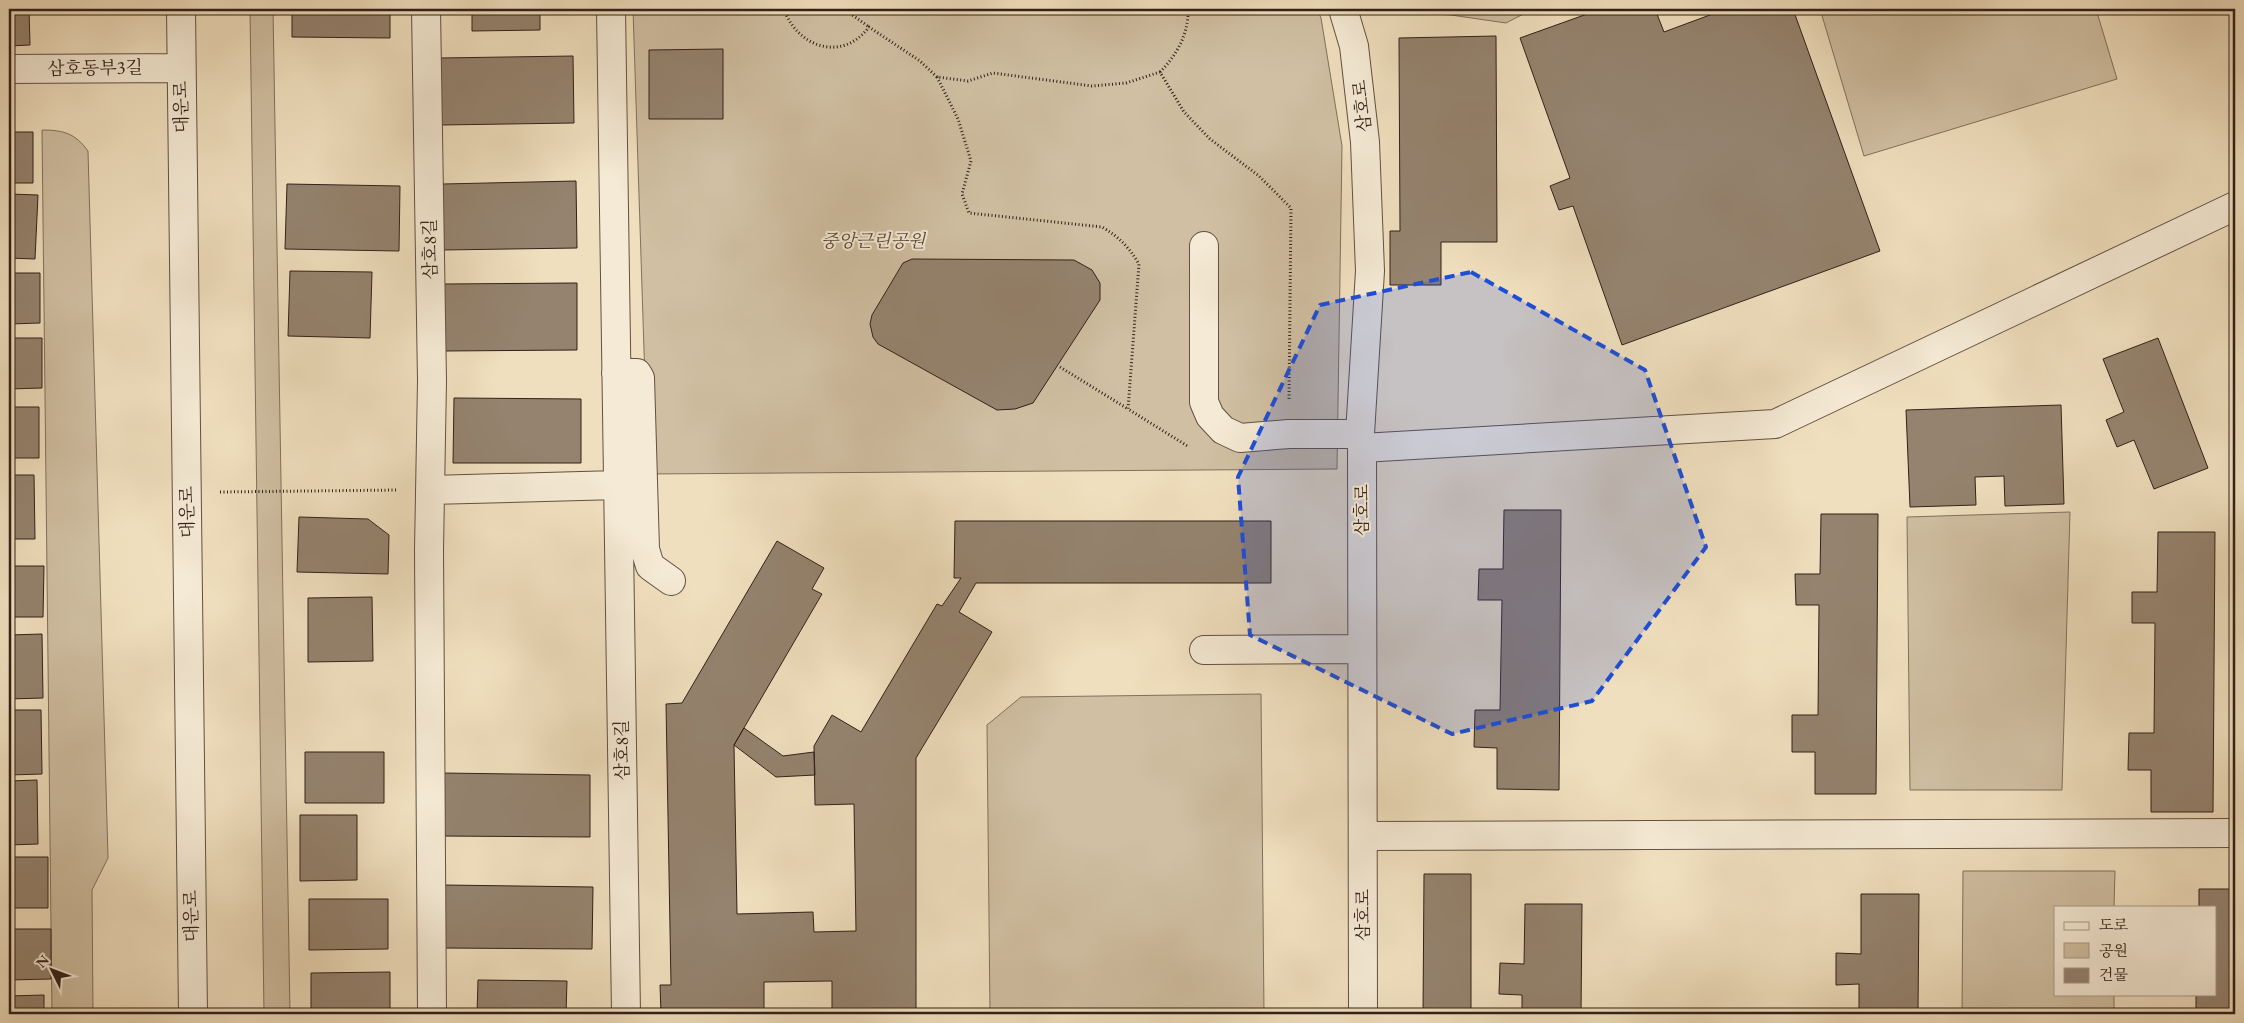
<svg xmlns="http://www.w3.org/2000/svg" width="2244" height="1023" font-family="'EB Garamond','Noto Serif KR',serif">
<rect width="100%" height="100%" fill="#f0dfbe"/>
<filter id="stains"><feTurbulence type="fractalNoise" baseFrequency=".004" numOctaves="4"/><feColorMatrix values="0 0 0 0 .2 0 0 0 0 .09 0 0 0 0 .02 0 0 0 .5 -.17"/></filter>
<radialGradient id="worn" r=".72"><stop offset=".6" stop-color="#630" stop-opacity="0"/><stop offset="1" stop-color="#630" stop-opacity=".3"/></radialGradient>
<path fill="#d0bfa2" stroke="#81705e" d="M 250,9 L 273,9 L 290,1014 L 264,1014 Z
M 633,9 L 1317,9 L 1321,18 L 1342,146 L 1337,469 L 648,474 Z
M 1387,9 L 1533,9 L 1506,23 L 1451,15 L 1388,11 Z
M 1820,9 L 2096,9 L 2117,79 L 1864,156 Z
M 42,130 C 63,130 75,133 88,151 L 108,858 L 92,890 L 93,1014 L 52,1014 Z
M 2070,512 L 2062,790 L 1910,790 L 1907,517 Z
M 1261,694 L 1264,1014 L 990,1014 L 987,725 L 1021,697 Z
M 1963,871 L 2115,871 L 2114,907 L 2055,907 L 2055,994 L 2114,994 L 2114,1014 L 1962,1014 Z"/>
<path fill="#95836f" stroke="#322019" d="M 9,9 L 29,9 L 30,45 L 9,46 Z
M 292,9 L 390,9 L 390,38 L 292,37 Z
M 472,9 L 540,9 L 540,30 L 472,31 Z
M 1601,9 L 1655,9 L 1664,32 L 1726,9 L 1793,9 L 1880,251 L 1622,345 L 1573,206 L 1559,210 L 1550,186 L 1570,178 L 1520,38 Z
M 1496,36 L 1497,242 L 1441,242 L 1441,285 L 1390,285 L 1390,231 L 1400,231 L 1399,38 Z
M 723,49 L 723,119 L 649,119 L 649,50 Z
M 573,56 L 574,123 L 441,125 L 440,58 Z
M 9,132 L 33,132 L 33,183 L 9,183 Z
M 576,181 L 577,248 L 443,250 L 443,184 Z
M 287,184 L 400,186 L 399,251 L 285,249 Z
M 9,194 L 38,195 L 35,259 L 9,258 Z
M 912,259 L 1074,260 L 1092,270 L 1100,283 L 1100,300 L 1033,403 L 1015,409 L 997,410 L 878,344 L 873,337 L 870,324 L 872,315 L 903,263 Z
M 290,271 L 372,272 L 370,338 L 288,336 Z
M 9,273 L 40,273 L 40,323 L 9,324 Z
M 577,283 L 577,350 L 444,351 L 444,284 Z
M 9,338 L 42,338 L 42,388 L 9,389 Z
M 2158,338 L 2208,468 L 2154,489 L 2134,440 L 2117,447 L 2106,420 L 2124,412 L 2103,359 Z
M 454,398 L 581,399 L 581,463 L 453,463 Z
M 2061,405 L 2064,504 L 2005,506 L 2004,476 L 1975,477 L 1976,505 L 1910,507 L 1906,410 Z
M 9,407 L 39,407 L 39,458 L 9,458 Z
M 9,475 L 34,475 L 35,539 L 9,539 Z
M 1504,510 L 1561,510 L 1559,790 L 1497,789 L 1497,748 L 1474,747 L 1475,710 L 1500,710 L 1502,600 L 1478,600 L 1479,569 L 1503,569 Z
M 1821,514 L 1878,514 L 1876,794 L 1815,794 L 1815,752 L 1792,752 L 1792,715 L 1818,715 L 1819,605 L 1796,605 L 1795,574 L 1820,574 Z
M 299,517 L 368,519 L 389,535 L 388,574 L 297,572 Z
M 955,521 L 1271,521 L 1271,583 L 976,583 L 959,612 L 992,632 L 916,758 L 916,1014 L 832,1014 L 832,981 L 764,982 L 764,1012 L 802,1012 L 802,1014 L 661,1014 L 660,985 L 671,985 L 666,704 L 682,703 L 777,541 L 824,568 L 812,589 L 822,594 L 734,745 L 737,914 L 813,912 L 814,932 L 856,931 L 854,804 L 815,805 L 814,746 L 832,715 L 861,732 L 937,604 L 942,606 L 961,578 L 954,578 Z
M 2158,532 L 2215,532 L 2213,812 L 2151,812 L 2151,770 L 2128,770 L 2129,733 L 2154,733 L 2155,623 L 2132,623 L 2132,592 L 2157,592 Z
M 9,566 L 44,566 L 43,617 L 9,617 Z
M 372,597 L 373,661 L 308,662 L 308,598 Z
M 42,634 L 43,698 L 9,699 L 9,635 Z
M 9,710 L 41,710 L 42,774 L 9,775 Z
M 744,728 L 783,756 L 814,752 L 815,775 L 776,777 L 734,745 Z
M 305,752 L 384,752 L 384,803 L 305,803 Z
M 441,773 L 590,775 L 590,837 L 440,836 Z
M 37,780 L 38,844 L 9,845 L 9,781 Z
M 300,815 L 357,815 L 357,880 L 300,881 Z
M 9,857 L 48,857 L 48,908 L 9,908 Z
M 1424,874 L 1471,874 L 1471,1014 L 1423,1014 Z
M 444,885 L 593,887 L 592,949 L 443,948 Z
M 2199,889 L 2235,889 L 2235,1014 L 2196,1014 L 2196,994 L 2215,994 L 2215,907 L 2199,907 Z
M 1861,894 L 1919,894 L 1918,1014 L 1859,1014 L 1859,984 L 1836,985 L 1836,953 L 1861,954 Z
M 309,899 L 388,899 L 388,949 L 309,950 Z
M 1525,904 L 1582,904 L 1581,1014 L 1522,1014 L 1522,995 L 1499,994 L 1500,963 L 1524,964 Z
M 9,929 L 51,929 L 51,979 L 9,980 Z
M 390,972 L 390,1014 L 311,1014 L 311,973 Z
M 478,980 L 567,981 L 566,1014 L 477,1014 Z
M 44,995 L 44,1014 L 9,1014 L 9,996 Z"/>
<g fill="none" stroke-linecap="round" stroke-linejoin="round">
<defs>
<path id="minor" d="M 181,9 L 193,1014
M 426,9 L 432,381 L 429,550 L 432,1014
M 611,9 L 626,1014
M 1343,9 L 1354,46 L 1365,142 L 1370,271 L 1360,434 L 1362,448 L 1363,1014
M 9,69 L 181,68
M 1204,246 L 1204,402 L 1210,416 L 1223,430 L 1240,438 L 1289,434 L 1360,434
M 616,373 L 637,373 L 640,378 L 645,549 L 650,566 L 671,581
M 1362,448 L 1775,424 L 2235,206
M 430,490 L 618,485
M 1204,650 L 1362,649
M 1363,836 L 2235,833"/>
</defs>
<use href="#minor" stroke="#625042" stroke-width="30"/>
<path stroke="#322019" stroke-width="3" stroke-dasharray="1 2.5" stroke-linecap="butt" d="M 784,9 C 797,47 842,63 869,27 L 920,61 L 937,77 L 968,81 L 993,73 L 1092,86 L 1126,83 L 1160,72 L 1184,112 L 1210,139 L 1259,176 L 1291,208 L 1289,399
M 844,9 L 869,27
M 1160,72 C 1177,55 1189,33 1188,9
M 937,77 L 958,119 L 971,161 L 962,194 L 969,213 L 1102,227 C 1119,237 1129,247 1139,264 L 1128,409 L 1189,447
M 1060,367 L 1128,409
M 220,492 L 397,490"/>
<use href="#minor" stroke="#f5ead5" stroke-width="28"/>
</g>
<path fill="#1d4ed8" fill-opacity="0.2" stroke="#1d4ed8" stroke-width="4" stroke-dasharray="10 6" stroke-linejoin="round" d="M 1471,272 L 1645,370 L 1706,547 L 1592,701 L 1452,734 L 1250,635 L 1238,477 L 1320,305 Z"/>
<g text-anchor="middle" stroke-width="4" stroke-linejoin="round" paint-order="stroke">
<g font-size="18" fill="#322019" stroke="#f5ead5">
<text transform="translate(95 68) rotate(-1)" y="6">삼호동부3길</text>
<text transform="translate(1362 106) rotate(-96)" y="6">삼호로</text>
<text transform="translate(181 107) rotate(-91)" y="6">대운로</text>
<text transform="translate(430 249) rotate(-91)" y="6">삼호8길</text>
<text transform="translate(1362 510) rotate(-90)" y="6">삼호로</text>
<text transform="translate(187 512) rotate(-91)" y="6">대운로</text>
<text transform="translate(622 750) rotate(-91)" y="6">삼호8길</text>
<text transform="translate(1363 915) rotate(-90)" y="6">삼호로</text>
<text transform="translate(191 916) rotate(-91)" y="6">대운로</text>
</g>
<g font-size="18" font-style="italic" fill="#5a483b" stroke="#f5ead5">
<text x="873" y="247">중앙근린공원</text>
</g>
</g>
<rect width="2244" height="1023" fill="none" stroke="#f0dfbe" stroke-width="30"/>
<rect x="10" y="10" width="2224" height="1003" fill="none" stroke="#322019" stroke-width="2.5"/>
<rect x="15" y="15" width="2214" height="993" fill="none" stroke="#322019"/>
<rect x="2054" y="906" width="162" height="90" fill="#f5ead5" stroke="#a7998a"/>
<rect x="2064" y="922" width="25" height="8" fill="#f5ead5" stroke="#a7998a"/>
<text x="2099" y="930" font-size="15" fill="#322019">도로</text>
<rect x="2064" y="943" width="25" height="15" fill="#d0bfa2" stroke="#a7998a"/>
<text x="2099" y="956" font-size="15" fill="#322019">공원</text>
<rect x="2064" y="968" width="25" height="15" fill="#95836f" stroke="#a7998a"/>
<text x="2099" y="980" font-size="15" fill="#322019">건물</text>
<g transform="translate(52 970) rotate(312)" stroke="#f5ead5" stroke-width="4" paint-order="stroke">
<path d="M0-4L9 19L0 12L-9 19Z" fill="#322019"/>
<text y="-8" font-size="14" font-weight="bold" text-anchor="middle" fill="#322019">N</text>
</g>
<rect width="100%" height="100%" filter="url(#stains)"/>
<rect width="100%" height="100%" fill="url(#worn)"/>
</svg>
